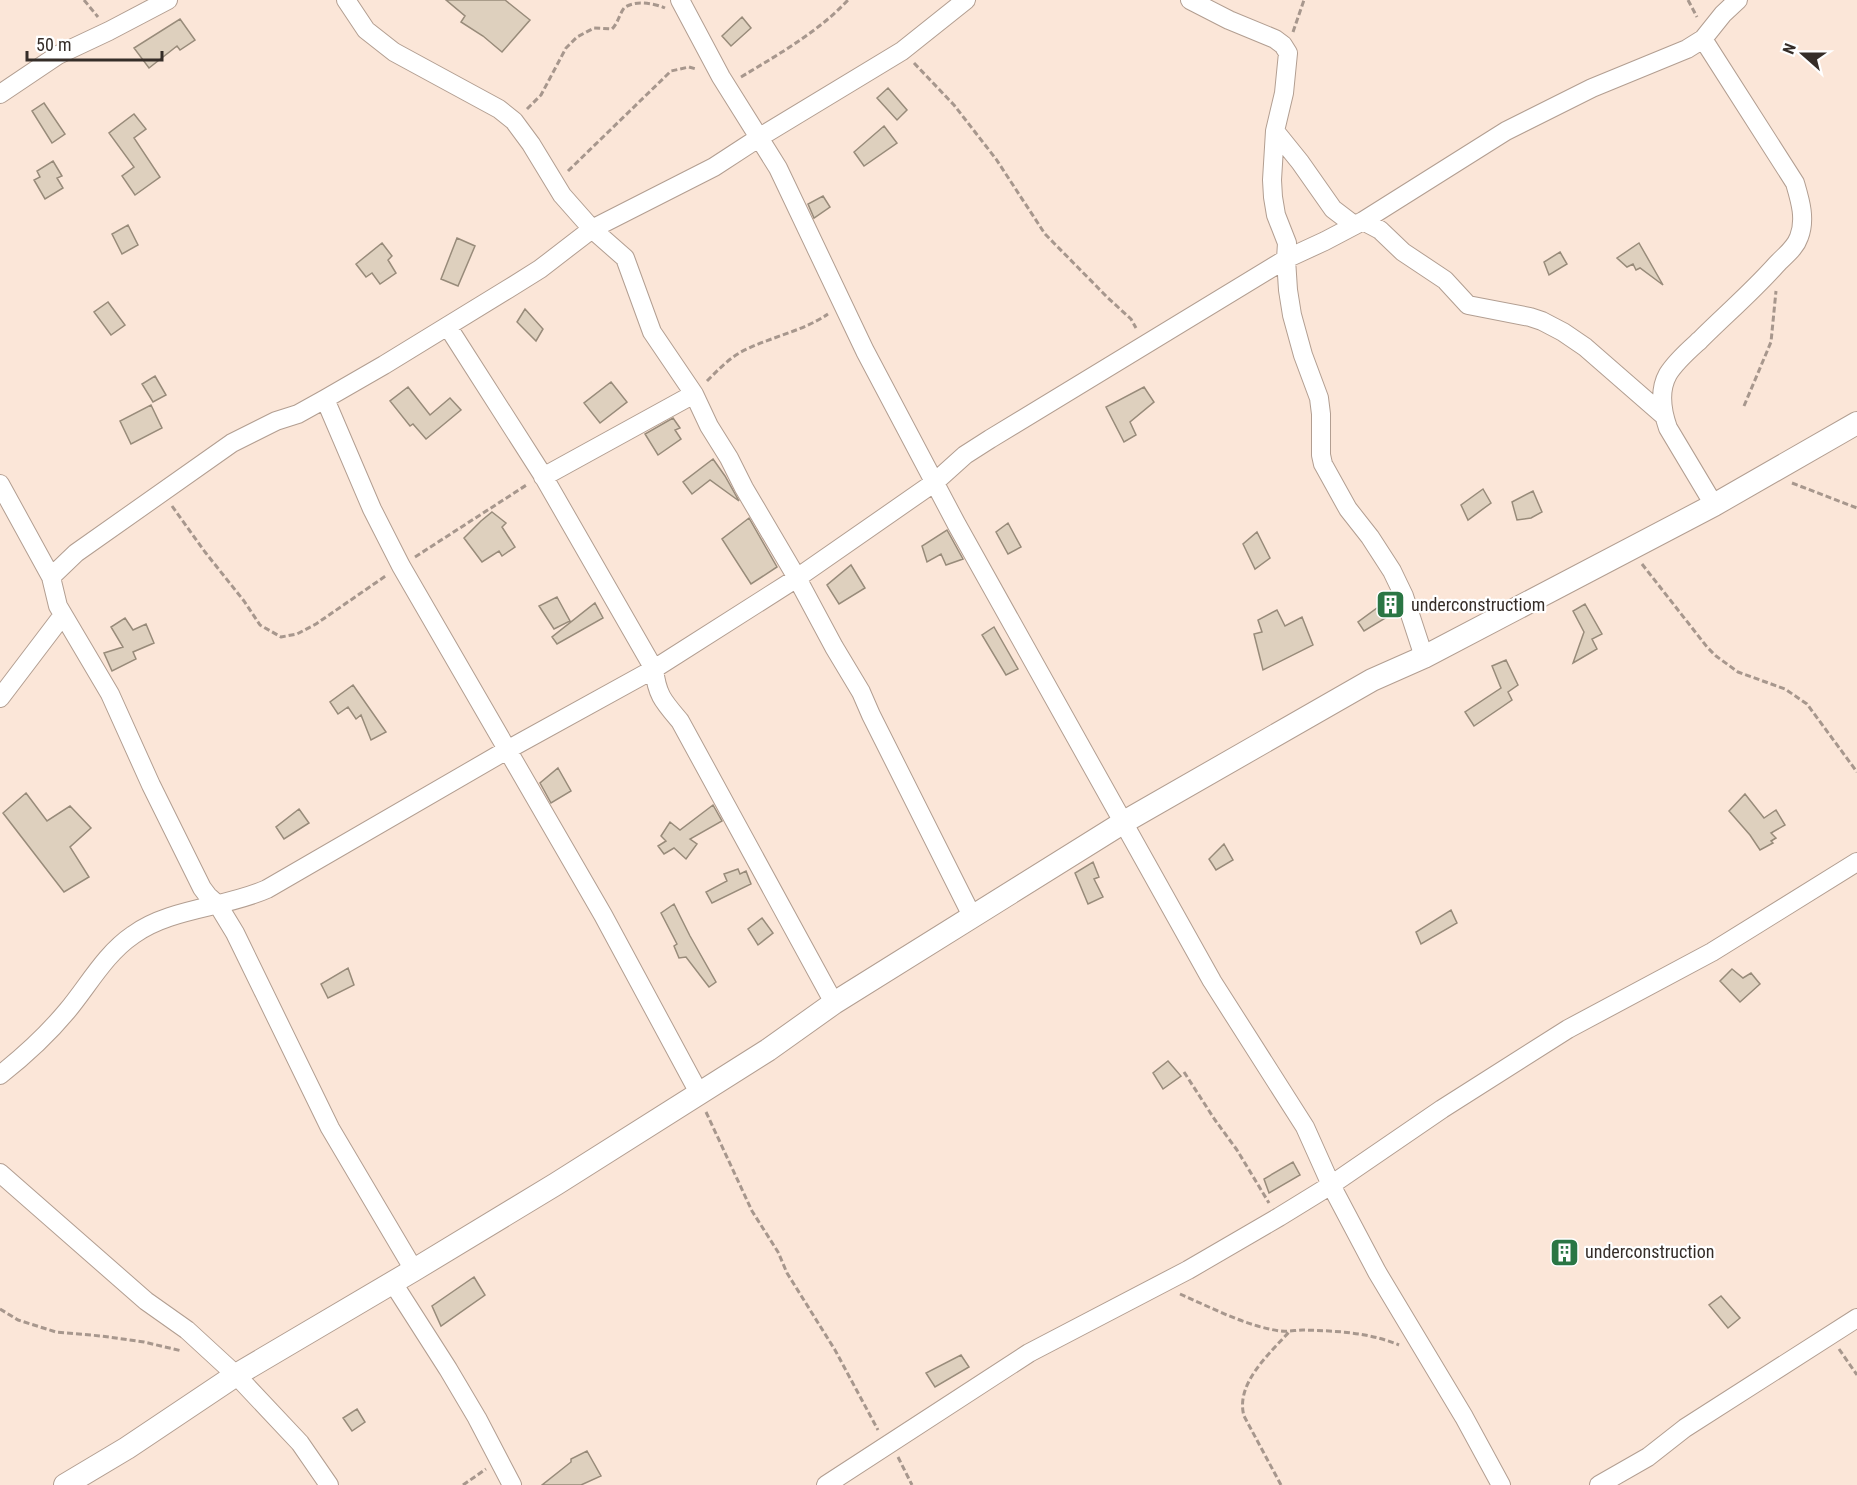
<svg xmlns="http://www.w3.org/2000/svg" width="1857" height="1485" font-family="'Roboto Condensed',sans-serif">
<rect width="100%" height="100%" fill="#fbe6d8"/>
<path fill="#ded0be" stroke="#988b7a" stroke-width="1.5" d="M 446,0 L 505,0 L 530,20 L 502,52 L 483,36 L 461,22 L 465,16 Z
M 742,17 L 751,28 L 731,46 L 722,36 Z
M 180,19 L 195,40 L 180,50 L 177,46 L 149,68 L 134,48 Z
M 888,88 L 907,110 L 897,120 L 877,98 Z
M 44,103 L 65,134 L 52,143 L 32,111 Z
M 134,114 L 146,129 L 134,138 L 160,177 L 135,195 L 122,176 L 134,167 L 109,133 Z
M 884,126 L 897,143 L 864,166 L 854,152 Z
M 53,161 L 62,176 L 57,178 L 63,188 L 45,199 L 34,180 L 40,177 L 37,171 Z
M 823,196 L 830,207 L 814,218 L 808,204 Z
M 128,225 L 138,245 L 122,254 L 112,234 Z
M 457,238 L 475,246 L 458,286 L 441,279 Z
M 382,243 L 392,256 L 388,260 L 396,273 L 380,284 L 372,273 L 366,277 L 356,264 Z
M 1639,243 L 1663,285 L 1640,268 L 1636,270 L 1633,264 L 1627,267 L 1617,258 Z
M 1560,252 L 1567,264 L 1549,275 L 1544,262 Z
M 108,302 L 125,325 L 111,335 L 94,312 Z
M 525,309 L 543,329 L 536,341 L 517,322 Z
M 155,376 L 166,395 L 153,402 L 142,384 Z
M 611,382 L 627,402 L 600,423 L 584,403 Z
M 408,387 L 430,415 L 450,398 L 461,410 L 426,439 L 413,424 L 410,426 L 390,401 Z
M 1144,387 L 1154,402 L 1130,422 L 1136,435 L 1124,442 L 1106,407 Z
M 151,405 L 162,428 L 131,444 L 120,421 Z
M 673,418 L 680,428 L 675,430 L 681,439 L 658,455 L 645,434 Z
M 713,459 L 725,476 L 739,501 L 710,480 L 692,494 L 683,482 Z
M 1483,489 L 1491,503 L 1468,520 L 1461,505 Z
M 1533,491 L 1542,512 L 1531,518 L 1517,520 L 1512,502 Z
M 492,512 L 506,523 L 502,527 L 515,547 L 502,556 L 499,551 L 482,562 L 464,538 L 481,521 Z
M 749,518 L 777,567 L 751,584 L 722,539 Z
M 1008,523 L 1021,547 L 1008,554 L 996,532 Z
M 947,530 L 963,559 L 946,565 L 941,554 L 927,562 L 922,546 Z
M 1257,532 L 1270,558 L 1255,569 L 1243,544 Z
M 851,565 L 865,588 L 839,604 L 827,585 Z
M 557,597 L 570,621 L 554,629 L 539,606 Z
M 1392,597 L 1397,611 L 1364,631 L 1358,622 Z
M 595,603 L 603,618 L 557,644 L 552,637 Z
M 1585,604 L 1602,634 L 1592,639 L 1597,649 L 1573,663 L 1584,632 L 1573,611 Z
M 1277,610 L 1285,626 L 1302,617 L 1313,645 L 1263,670 L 1254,634 L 1262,632 L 1258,620 Z
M 125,618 L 133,630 L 146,624 L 154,643 L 133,652 L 136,659 L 112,671 L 104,653 L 123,647 L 111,627 Z
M 994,627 L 1018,669 L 1006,675 L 982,635 Z
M 1506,660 L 1518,685 L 1508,692 L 1512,700 L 1474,726 L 1465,712 L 1501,688 L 1492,666 Z
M 353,685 L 386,732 L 371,740 L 361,715 L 356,719 L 348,707 L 338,714 L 330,702 Z
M 558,768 L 571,791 L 551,803 L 540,783 Z
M 26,793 L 47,821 L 70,806 L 91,828 L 70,847 L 89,877 L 64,892 L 3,813 Z
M 1745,794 L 1764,818 L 1776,810 L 1785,825 L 1771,833 L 1776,838 L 1771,841 L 1773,843 L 1760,850 L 1750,835 L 1729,811 Z
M 713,805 L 722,821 L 690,839 L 697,844 L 686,859 L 674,848 L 664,854 L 658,846 L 666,841 L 661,836 L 670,822 L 680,830 Z
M 299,809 L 309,823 L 284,839 L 276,827 Z
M 1224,844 L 1233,860 L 1216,870 L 1209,859 Z
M 1093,862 L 1099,877 L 1094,879 L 1103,897 L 1088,904 L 1075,873 Z
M 738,869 L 740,874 L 746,871 L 751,884 L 712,903 L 706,892 L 727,881 L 724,874 Z
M 674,904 L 690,936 L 716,982 L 709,987 L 686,957 L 679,958 L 674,946 L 677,944 L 661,913 Z
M 1451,910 L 1457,923 L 1421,944 L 1416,932 Z
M 762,918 L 773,933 L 758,945 L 748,929 Z
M 348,968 L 354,985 L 328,998 L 321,984 Z
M 1732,969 L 1743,978 L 1751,973 L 1760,984 L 1740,1002 L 1720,981 Z
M 1168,1061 L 1181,1076 L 1163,1089 L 1153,1073 Z
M 1293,1162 L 1300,1175 L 1269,1193 L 1264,1179 Z
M 474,1277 L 485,1295 L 441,1326 L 432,1306 Z
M 1721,1296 L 1740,1318 L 1728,1328 L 1709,1305 Z
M 961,1355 L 969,1367 L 935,1387 L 926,1373 Z
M 357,1409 L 365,1422 L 352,1431 L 343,1418 Z
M 587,1451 L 601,1476 L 581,1485 L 542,1485 L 571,1462 L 571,1459 Z"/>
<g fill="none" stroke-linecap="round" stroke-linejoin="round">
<defs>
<path id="minor" d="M 346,0 L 366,30 L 394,52 L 499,109 L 514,121 L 531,144 L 562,195 L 592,229 L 625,258 L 652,332 L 694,394 L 709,426 L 729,458 L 744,488 L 797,578 L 834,647 L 861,692 L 871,715 L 972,916
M 680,0 L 721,77 L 778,168 L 865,351 L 957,525 L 1212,981 L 1305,1127 L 1331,1185 L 1377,1272 L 1464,1417 L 1501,1485
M 1190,0 L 1229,20 L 1275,39 L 1283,45 L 1288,53 L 1284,93 L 1275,131 L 1272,180 L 1273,197 L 1276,215 L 1287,243 L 1286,259 L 1288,290 L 1292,315 L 1303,355 L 1319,398 L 1321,414 L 1321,455 L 1323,464 L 1348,509 L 1370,537 L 1392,571 L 1404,596 L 1424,657
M 1703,39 L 1795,183 C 1800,200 1806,219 1799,237 C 1795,249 1784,256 1776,265 C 1752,292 1725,315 1700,340 C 1689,350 1676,361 1668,374 C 1659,390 1662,411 1668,428 L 1714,505
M 0,94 L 58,55 L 109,31 L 168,0
M 1275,131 L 1300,162 L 1333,209 L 1354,225
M 1363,221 L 1380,230 L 1403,252 L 1445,280 L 1468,305 L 1530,317 L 1542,321 L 1563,332 L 1585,347 L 1663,415
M 448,327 L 542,474 L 654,669 C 657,695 663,701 680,721 L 834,1003
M 325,399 L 372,509 L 401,566 L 603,915 L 699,1093
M 543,477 L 694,394
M 0,484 L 51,577 L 58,606 L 110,694 L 151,785 L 202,888 L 208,896 L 218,905 L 235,933 L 330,1128 L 414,1270
M 51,577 L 76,553 L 232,443 L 276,421 L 298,414 L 325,399 L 384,365 L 508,289 L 540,269 L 592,229 L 714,167 L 760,137 L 902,51 L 966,0
M 0,698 L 63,615
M 0,1075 C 24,1056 47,1035 67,1011 C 88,986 105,954 133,935 C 170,908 225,908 267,889 L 507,750 L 654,669 L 797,578 L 935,482 L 965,455 L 990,439 L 1286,259 L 1325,241 L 1363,221 L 1506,131 L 1592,88 L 1687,49 L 1703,39 L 1723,14 L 1738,0
M 0,1173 L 146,1301 L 187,1330 L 236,1375 L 300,1443 L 329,1485
M 393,1283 L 448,1369 L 477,1418 L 512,1485
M 826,1485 L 1029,1353 L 1188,1270 L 1279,1217 L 1331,1185 L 1442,1109 L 1568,1029 L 1712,952 L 1857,862
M 1599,1485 L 1648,1457 L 1685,1428 L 1857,1318"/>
<path id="tertiary" d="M 65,1485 L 127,1448 L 236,1375 L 414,1270 L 556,1184 L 768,1050 L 834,1003 L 1124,822 L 1372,680 L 1424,657 L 1714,505 L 1857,423"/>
</defs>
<use href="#minor" stroke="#b29e91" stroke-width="20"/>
<use href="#tertiary" stroke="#b29e91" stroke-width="24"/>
<path stroke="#a7978d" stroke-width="3" stroke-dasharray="6 3" stroke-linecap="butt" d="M 84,0 L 98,17
M 1688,0 L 1697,17
M 1293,32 L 1304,0
M 914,63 L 954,105 L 996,159 L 1045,234 L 1108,298 L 1131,319 L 1136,328
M 741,77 C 779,54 818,32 848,0
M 527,109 L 541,95 L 566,48 L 577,37 L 594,28 L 612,29 C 618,23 619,15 624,8 C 634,0 654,3 665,8
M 568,171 L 671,71 L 689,67 L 696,69
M 707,381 C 719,369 731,356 747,349 C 774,336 803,331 828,314
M 1744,406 L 1771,342 L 1776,291
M 1792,483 L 1857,508
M 172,506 L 205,552 L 244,601 L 260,625 L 281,637 L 297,634 L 316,624 L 387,575
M 415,557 L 528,484
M 1642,564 L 1707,647 L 1716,656 L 1738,672 L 1785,689 L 1807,704 L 1857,772
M 1184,1072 L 1215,1120 L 1237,1150 L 1269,1203
M 706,1112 L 752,1211 L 778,1252 L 787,1273 L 835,1350 L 878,1430
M 1180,1294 C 1212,1308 1246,1326 1280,1331 C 1288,1332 1296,1330 1303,1330 C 1336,1331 1368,1332 1399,1345
M 0,1309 L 18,1320 L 56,1332 L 101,1336 L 144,1342 L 182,1351
M 1839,1349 L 1857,1375
M 898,1457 L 912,1485
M 463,1485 L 486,1469
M 1281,1485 L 1244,1416 C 1235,1384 1269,1354 1289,1332"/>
<use href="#minor" stroke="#fff" stroke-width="18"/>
<use href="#tertiary" stroke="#fff" stroke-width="22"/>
</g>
<defs>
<symbol id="building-square" viewBox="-11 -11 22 22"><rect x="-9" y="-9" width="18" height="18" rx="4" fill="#2a7644" stroke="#fff"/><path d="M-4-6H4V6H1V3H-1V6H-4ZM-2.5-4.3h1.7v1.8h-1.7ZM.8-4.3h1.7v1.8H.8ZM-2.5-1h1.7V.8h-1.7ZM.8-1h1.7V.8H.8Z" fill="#fff"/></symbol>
</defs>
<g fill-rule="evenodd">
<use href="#building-square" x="1374" y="588" width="33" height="33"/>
<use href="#building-square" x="1548" y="1236" width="33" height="33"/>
</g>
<g text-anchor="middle" stroke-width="4.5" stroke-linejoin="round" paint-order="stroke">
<g font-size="18" fill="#352d28" stroke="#fff" text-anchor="start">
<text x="1411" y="611">underconstructiom</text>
<text x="1585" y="1258">underconstruction</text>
</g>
</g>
<g transform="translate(1803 54) rotate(291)" stroke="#ffffff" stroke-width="4.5" paint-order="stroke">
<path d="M0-4.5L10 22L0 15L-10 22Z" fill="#352d28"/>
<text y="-9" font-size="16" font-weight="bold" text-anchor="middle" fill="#352d28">N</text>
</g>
<path d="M27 51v9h135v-9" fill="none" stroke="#352d28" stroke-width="3"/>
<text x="36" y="51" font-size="18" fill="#352d28" stroke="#ffffff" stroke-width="4.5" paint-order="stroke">50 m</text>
</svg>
